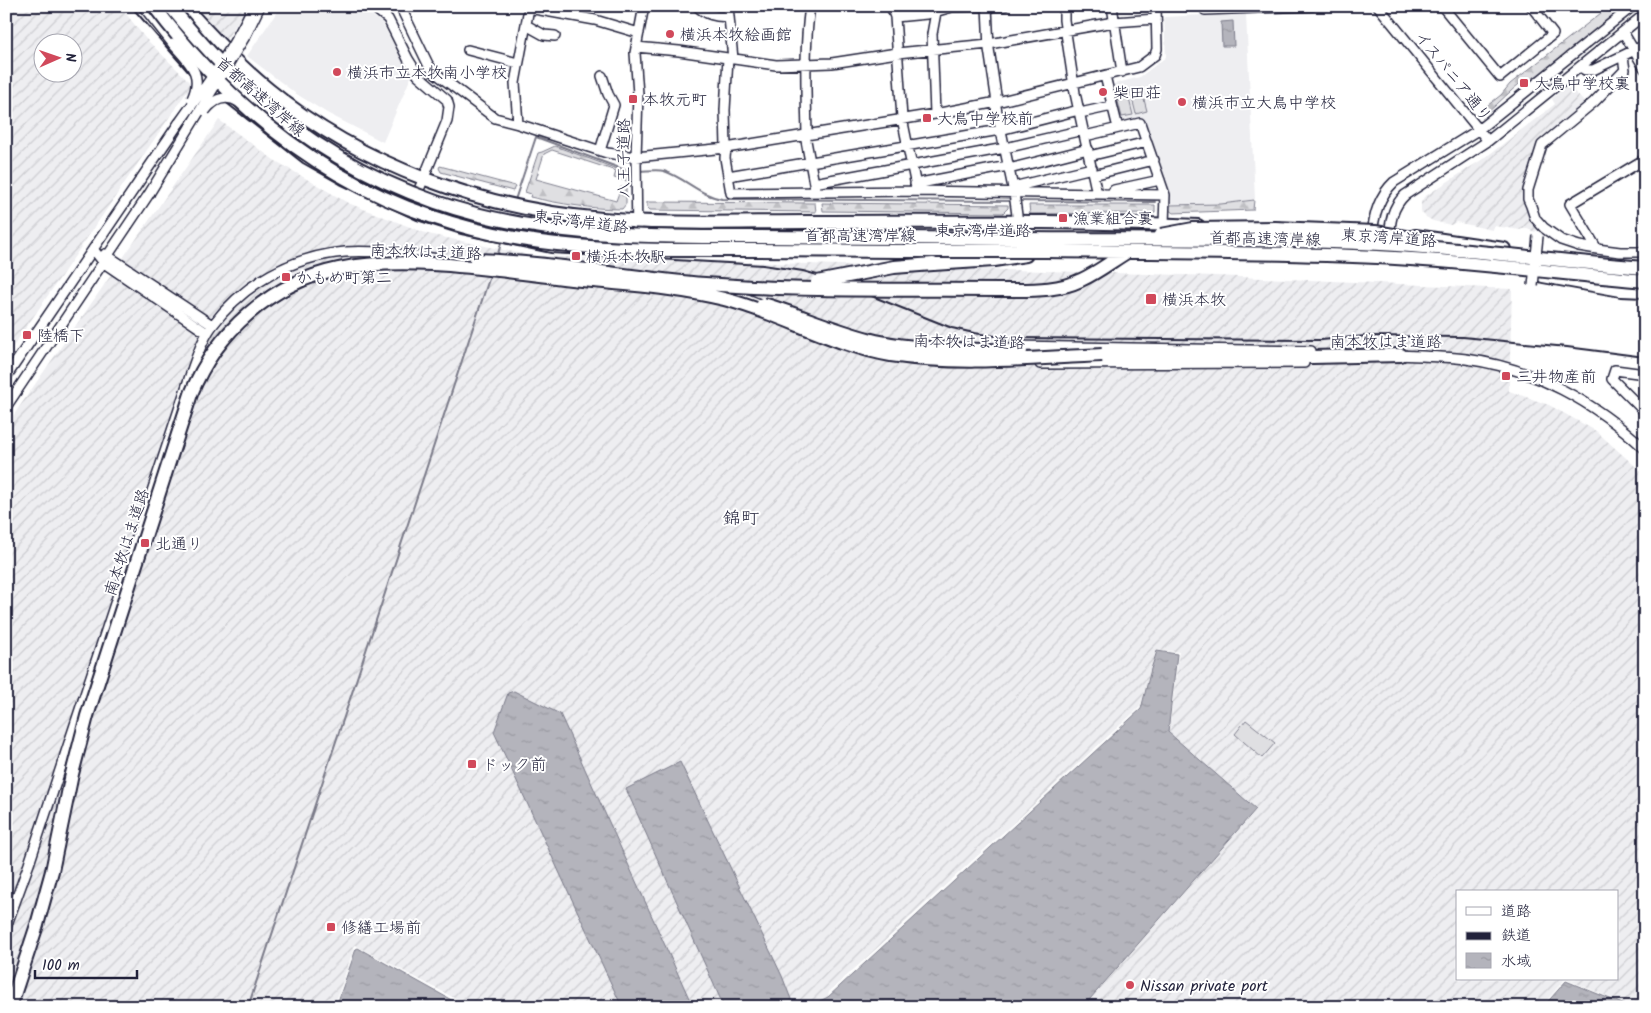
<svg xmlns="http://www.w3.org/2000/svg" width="1651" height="1013" font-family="Kalam,'Klee One',sans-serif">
<defs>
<pattern id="industrial-furrows" width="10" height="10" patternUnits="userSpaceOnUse" patternTransform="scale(1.25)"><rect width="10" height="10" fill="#eeeef1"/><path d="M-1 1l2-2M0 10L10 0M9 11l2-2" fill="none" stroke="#ccccd0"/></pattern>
<pattern id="forest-firs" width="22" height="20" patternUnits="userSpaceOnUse" patternTransform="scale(1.25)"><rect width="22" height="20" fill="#dfdfe2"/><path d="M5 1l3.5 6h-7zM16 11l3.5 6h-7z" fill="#bfbfc3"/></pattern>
<pattern id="water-ripples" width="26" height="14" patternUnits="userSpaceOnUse" patternTransform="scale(1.25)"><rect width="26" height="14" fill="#b4b4bc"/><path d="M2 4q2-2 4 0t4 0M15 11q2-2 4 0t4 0" fill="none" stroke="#9a9aa2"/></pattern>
</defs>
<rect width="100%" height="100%" fill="#fff"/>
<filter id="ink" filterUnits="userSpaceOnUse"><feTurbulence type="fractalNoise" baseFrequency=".02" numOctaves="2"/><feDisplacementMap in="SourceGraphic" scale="10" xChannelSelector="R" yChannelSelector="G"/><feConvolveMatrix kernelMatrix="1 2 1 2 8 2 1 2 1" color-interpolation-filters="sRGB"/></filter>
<g filter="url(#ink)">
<path fill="#eeeef1" d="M 281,6 L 360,6 L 382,23 L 411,77 L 383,142 L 327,113 L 295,93 L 247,56 Z
M 1204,15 L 1205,16 L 1246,15 L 1255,199 L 1212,207 L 1168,204 L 1141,120 L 1120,125 L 1110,85 L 1140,77 L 1166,57 L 1164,17 Z"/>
<path fill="url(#industrial-furrows)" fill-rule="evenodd" d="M 6,6 L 120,6 L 145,38 L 192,84 L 6,357 ZM 42,42 L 72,42 L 72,72 L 42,72 Z
M 197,6 L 247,6 L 225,42 Z
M 1568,85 L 1586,104 L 1546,137 L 1525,188 L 1525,208 L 1538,229 L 1535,232 L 1525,228 L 1520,230 L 1495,226 L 1492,230 L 1456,222 L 1451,225 L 1433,221 L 1426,217 L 1421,212 L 1421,202 L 1424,197 L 1486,157 L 1555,104 L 1552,99 Z
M 219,120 L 274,160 L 348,203 L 428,234 L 533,256 L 1216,276 L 1512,289 L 1509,391 L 1549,405 L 1596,431 L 1645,475 L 1645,1007 L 1633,1007 L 1566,979 L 1617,979 L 1617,892 L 1457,892 L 1457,979 L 1565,979 L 1541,1007 L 1084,1007 L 1257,809 L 1169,732 L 1179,652 L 1156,650 L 1140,707 L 829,992 L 828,997 L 808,1007 L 471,1007 L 355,945 L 334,1007 L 6,1007 L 6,426 Z"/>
<path fill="url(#forest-firs)" stroke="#80808e" d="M 1610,6 L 1626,6 L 1543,73 L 1526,81 L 1524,80 C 1511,90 1500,102 1487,113 L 1485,113 L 1483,109 L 1501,95 L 1510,84 Z
M 555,146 L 628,173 L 627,181 L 614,178 L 616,171 L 552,150 L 544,154 L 536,179 L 616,201 L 621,187 L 626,188 L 626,204 L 622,209 C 591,209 561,204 530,197 L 531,194 L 525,192 L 538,153 L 542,152 Z
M 440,166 L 515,186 L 513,191 L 441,172 L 439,168 Z
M 1254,200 L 1253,210 L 1173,213 L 1168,209 L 1169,205 L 1221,204 Z
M 647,202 L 815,203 L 816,212 L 650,210 L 647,207 Z
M 822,203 L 1008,205 L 1008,208 L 1003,213 L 823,211 Z
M 1029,205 L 1155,205 L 1155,213 L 1030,214 Z"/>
<path fill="#dfdfe2" stroke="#80808e" d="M 1141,88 L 1147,111 L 1136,114 L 1130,90 Z
M 1127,91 L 1133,115 L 1122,117 L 1116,94 Z
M 1246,720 L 1275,743 L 1262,758 L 1235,734 Z"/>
<path fill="url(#water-ripples)" stroke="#7a7a88" d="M 1233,21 L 1234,46 L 1222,46 L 1221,22 Z
M 1157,651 L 1177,654 L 1168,732 L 1256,809 L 1083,1007 L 808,1007 L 828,997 L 1141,709 L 1151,669 Z
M 514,691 L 560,714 L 693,1007 L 622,1007 L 494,732 L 508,693 Z
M 680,762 L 782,976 L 794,1007 L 724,1007 L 626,789 Z
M 358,948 L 464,1007 L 336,1007 L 356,949 Z
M 1566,981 L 1630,1007 L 1543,1007 Z"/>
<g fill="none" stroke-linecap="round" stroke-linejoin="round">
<path stroke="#7a7a88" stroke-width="2" d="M 639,171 C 647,171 657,169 664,171 C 685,178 701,196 722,199 L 1013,201
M 515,200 L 536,137 L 625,170 L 632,171
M 1017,201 L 1155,202
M 497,257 L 502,240
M 248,1007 L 491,273"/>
<defs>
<path id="minor" d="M 143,6 L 173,44
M 372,6 L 388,19 L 408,59 L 418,75 L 447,100 L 449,107 L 447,121 L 416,197
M 400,6 L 428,64 L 434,72 L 495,118 L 518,124 L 607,153 L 636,157 L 726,148 L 935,114 L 997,102 L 1139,67 L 1155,55 L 1157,49 L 1156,6
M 528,6 L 529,8 L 595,20 L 639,33
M 697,6 C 705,14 717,18 729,16
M 728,6 L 733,59
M 891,6 L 895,17 L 902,118 L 917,191
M 987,6 L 989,49 L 997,102
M 1064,6 L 1064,20 L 1075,93 L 1097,194 L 1101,193
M 1112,6 L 1122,72
M 1205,6 L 1205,10 L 1312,6
M 1378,6 L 1488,141
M 1442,6 L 1500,77 L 1553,34 L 1531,6
M 895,17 L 927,14 L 952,7 L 1004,6
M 526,25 L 544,35 L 555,36
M 1623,32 L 1645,69
M 636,47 L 679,51 L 776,65 L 832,63 L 897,53 L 989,44 L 1114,22 L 1156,19
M 468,50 L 518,63
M 728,58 L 725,110 L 726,148 L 725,158 L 731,193 L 917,191 L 1165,195
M 1580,67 L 1585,70 L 1593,70 L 1645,45
M 1105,76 L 1118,128
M 995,102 L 1014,193 L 1021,245
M 1080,113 L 1112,106
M 935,114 L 932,34 L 936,12
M 518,124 L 515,83 L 529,8
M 807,134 C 806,92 804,49 810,6
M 805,135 L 815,189
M 1085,136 L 1140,123 L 1165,195 L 1164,224
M 600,151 L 614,105 L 608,94 L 602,76
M 1089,156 L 1147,142
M 1645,159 L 1570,204 L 1597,249 L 1620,252 L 1645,252
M 1009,169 L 1088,149
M 1093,175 L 1154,160
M 728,176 L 1000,130 L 1079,110
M 814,183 L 1005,148 L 1083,130
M 915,184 L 1008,166
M 1013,187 L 1092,168
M 1114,190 L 1160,180
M 1372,238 C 1373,217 1378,197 1394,182 L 1478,130 L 1633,6
M 1389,240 C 1390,222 1392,207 1405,195 L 1488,141 L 1645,14
M 637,244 L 636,157 L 638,94 L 635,53 L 644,6
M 93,249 L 104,263 L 207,333
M 1597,249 L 1579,246 L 1561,240 L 1544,228 L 1535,218 L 1531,206 L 1528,199 L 1528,190 L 1542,145 L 1594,102 L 1625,70 L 1623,57
M 105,254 L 212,325
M 708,290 L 732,293 L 767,307
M 1014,346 L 1311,351
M 1396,355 C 1419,356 1443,356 1466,359 C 1534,368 1595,402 1645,449
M 1040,364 L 1304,363
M 1645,374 L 1615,370 L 1612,379 L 1645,412
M 6,377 L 179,123
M 6,407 L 149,194
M 6,927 L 29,864 L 193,367 C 198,353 203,338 212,326 C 243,284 293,256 345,252 C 376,250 408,255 440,259"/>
<path id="highway" d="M 184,6 C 211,36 238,65 269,90 C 362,166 483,209 602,219 C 670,225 740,222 808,222 C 938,222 1068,220 1198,226
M 283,130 L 326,158 L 347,168
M 514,228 L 563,237 L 613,242
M 1415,236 L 1504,249
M 1360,250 L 1425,253 L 1443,257
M 933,264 L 994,260 L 1026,255
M 1543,276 L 1621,290 L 1645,291
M 1102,355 L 1312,357 L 1401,355"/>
</defs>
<use href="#minor" stroke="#22223b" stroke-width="12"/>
<use href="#highway" stroke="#22223b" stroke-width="16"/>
<use href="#minor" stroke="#fff" stroke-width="9"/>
<use href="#highway" stroke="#fff" stroke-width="12"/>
<path stroke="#22223b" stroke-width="2" d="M 131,6 L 191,75 L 303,163 L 340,184 L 417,220 L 461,234 L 551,253 L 763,265 L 803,271 L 821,276 L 952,328 L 974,333 L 1009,338 L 1321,340 L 1366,336 L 1463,337 L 1567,347 L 1645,357"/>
<defs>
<path id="minor-bridge" d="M 173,44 C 189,63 204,73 192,99
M 205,111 C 214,99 225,94 239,102
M 179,123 C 206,86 234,48 253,6
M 149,194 L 246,35 L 260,6
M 1533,286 L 1538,236"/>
<path id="highway-bridge" d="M 154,6 C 227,103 317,178 433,217 C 536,253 645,250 753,250 C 851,251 948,251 1046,251 C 1156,252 1267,252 1377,257 C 1467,261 1556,273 1645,281
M 170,6 C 195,36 221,66 250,92 C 304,141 367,178 436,202 C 539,238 651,237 759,237 C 847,238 935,239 1024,239 C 1143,240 1262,238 1381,244 C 1469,249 1557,261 1645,268
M 1161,235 L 1193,229 L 1275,228 L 1375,232 L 1425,240
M 476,260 C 553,262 629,278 705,284 C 808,292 912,289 1015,290 C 1037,290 1060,290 1081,280 C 1097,273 1112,261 1127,252
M 817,282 L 894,267 L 933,264
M 763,304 C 801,315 837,332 876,341 C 923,351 973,349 1021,351
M 10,1007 L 37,925 L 52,871 L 72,774 L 87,716 L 191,394 C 216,332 271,283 338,269 C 406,255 494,270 563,278 C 616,284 672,286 724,299 C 781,313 832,345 891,355 C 961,366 1032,358 1102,355"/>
</defs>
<use href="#minor-bridge" stroke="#22223b" stroke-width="12" stroke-linecap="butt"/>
<use href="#highway-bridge" stroke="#22223b" stroke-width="16" stroke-linecap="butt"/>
<use href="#minor-bridge" stroke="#fff" stroke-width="9"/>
<use href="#highway-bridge" stroke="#fff" stroke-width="12"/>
</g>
</g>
<g fill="#d1495b" stroke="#fff" stroke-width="2">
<circle cx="670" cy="34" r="5"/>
<circle cx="337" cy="72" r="5"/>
<rect x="1519" y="78" width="10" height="10" rx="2.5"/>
<circle cx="1103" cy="92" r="5"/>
<rect x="628" y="94" width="10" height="10" rx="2.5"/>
<circle cx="1182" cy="102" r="5"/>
<rect x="922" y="113" width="10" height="10" rx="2.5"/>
<rect x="1058" y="213" width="10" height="10" rx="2.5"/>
<rect x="571" y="251" width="10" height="10" rx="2.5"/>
<rect x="281" y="272" width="10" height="10" rx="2.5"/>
<rect x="1145" y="293" width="12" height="12" rx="2.5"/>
<rect x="22" y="330" width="10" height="10" rx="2.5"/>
<rect x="1501" y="371" width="10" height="10" rx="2.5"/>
<rect x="140" y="538" width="10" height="10" rx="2.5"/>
<rect x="467" y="759" width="10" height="10" rx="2.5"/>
<rect x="326" y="922" width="10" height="10" rx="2.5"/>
<circle cx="1130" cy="985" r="5"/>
</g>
<g text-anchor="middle" stroke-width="4" stroke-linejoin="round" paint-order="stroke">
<g font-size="16" fill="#22223b" stroke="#fff" text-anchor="start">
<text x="680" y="40">横浜本牧絵画館</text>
<text x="347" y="78">横浜市立本牧南小学校</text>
<text x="1534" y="89">大鳥中学校裏</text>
<text x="1113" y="98">柴田荘</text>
<text x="643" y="105">本牧元町</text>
<text x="1192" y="108">横浜市立大鳥中学校</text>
<text x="937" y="124">大鳥中学校前</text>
<text x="1073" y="224">漁業組合裏</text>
<text x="586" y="262">横浜本牧駅</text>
<text x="296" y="283">かもめ町第二</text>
<text x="1162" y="305">横浜本牧</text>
<text x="37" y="341">陸橋下</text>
<text x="1516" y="382">三井物産前</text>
<text x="155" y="549">北通り</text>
<text x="482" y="770">ドック前</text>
<text x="341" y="933">修繕工場前</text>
<text x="1140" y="991">Nissan private port</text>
</g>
<g font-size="16" fill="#22223b" stroke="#fff">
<text transform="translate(1454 76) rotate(51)" y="6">イスパニア通り</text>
<text transform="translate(261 96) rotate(41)" y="6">首都高速湾岸線</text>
<text transform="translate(623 158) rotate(-90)" y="6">八王子道路</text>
<text transform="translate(581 221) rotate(7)" y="6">東京湾岸道路</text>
<text x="983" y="236">東京湾岸道路</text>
<text x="860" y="241">首都高速湾岸線</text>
<text transform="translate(1389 237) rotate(4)" y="6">東京湾岸道路</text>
<text transform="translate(1265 238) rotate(1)" y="6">首都高速湾岸線</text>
<text transform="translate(426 251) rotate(2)" y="6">南本牧はま道路</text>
<text transform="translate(969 341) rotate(1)" y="6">南本牧はま道路</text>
<text x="1386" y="347">南本牧はま道路</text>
<text transform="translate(126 542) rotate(-72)" y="6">南本牧はま道路</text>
</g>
<g font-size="18" fill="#22223b" stroke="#fff">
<text x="741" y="524">錦町</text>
</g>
</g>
<rect width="1651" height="1013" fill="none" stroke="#fff" stroke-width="25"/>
<rect x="12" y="12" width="1626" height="988" fill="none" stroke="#22223b" stroke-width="2" filter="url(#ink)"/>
<rect x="1456" y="890" width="162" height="90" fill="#ffffff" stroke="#a7a7b1"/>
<rect x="1466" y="907" width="25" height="8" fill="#ffffff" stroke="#a7a7b1"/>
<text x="1501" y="916" font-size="15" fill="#22223b">道路</text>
<rect x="1466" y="932" width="25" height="8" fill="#22223b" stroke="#a7a7b1"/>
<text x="1501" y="940" font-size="15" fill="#22223b">鉄道</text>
<rect x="1466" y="953" width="25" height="15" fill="url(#water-ripples)" stroke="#a7a7b1"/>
<text x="1501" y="966" font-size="15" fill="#22223b">水域</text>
<g transform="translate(58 58) rotate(88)"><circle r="24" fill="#ffffff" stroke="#a7a7b1"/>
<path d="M0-4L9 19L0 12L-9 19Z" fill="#d1495b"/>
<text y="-8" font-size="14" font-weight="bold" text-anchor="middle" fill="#22223b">N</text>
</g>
<path d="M35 970v8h102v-8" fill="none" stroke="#22223b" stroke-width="2.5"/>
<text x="42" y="970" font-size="15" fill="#22223b" stroke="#ffffff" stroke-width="4" paint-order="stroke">100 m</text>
</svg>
